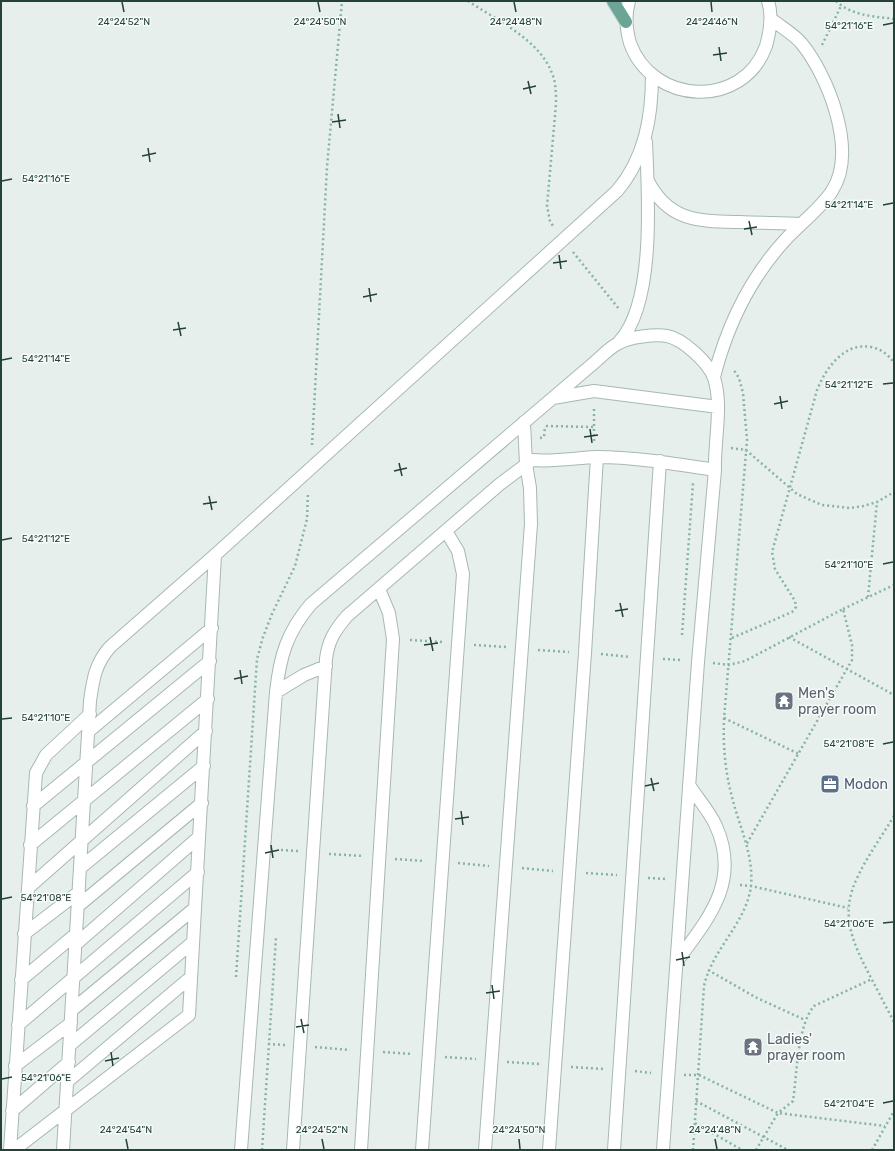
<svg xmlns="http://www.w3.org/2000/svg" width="895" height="1151" font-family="Rubik,sans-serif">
<rect width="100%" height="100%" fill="#e6efeb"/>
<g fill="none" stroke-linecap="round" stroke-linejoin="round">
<defs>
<path id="minor" d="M 629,1 C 625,15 626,29 630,43 C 652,105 743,110 766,46 C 770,32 773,16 768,1
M 648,181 C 669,222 699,221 740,222 C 760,223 781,223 801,224
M 619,342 C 656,303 648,193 646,142
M 714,377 C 727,326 750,278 786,239 C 800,224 822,207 832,191 C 858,151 828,76 802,44 C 794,34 781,27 771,19
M 553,398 L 594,391 L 718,407
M 276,692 L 304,675 L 326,666
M 89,731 L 212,628
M 33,806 L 210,661
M 30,845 L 208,699
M 80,868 L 204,766
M 28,888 L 206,731
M 78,906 L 202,803
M 24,934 L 79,892
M 76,944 L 199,837
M 677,961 C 708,919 741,882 716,826 C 710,812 698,799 689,785
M 21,980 L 77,933
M 72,1010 L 195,908
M 18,1025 L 198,872
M 70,1045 L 193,942
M 15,1066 L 71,1023
M 68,1081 L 191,977
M 12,1111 L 69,1062
M 10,1150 L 36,773 L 46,755 L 90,714
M 14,1150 L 189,1015 L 215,555
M 63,1150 L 90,701 C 93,680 95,664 110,647 L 215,555 L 617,191 C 645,158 652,117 652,75
M 241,1150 L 276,692 C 280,656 287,632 311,604 L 595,362 C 602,356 610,347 619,343 C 629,337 655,334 667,336 C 683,339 709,363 714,378 C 723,405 714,441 715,470 L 698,662 L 663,1150
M 293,1150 L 326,659 C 328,641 335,630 347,616 L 500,484 L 532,460 C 554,462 575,458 596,457 C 636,457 676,464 715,470
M 361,1150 L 393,639 L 389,613 L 379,589
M 422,1150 L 463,574 L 458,551 L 446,531
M 485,1150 L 531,524 L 530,488 L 526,464 L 524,422
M 549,1150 L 585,653 L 597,457
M 614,1150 L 660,461"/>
<path id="major" d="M 613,1 L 626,22"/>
</defs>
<use href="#minor" stroke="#a8b8b2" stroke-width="14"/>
<use href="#major" stroke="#c2cac8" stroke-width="14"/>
<path stroke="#86b3a5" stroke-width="2.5" stroke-dasharray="2 3" stroke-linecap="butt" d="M 468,1 C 495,19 538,39 551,71 C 556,81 556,92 556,104 L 547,206 L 550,221 L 553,226
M 836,1 C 852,16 873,16 894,19
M 822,45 L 841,6
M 573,252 L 619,309
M 546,426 L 593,427
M 540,438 L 544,437 L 545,426
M 594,441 L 594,408
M 312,445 L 327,167 L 342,1
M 731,448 L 746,450 L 797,494 L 822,505 L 850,508 L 863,506 L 877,502 L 894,492
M 868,597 L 877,502
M 843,609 L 894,585
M 682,635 L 693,483
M 789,637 L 894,695
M 732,638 L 792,612 L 796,607 L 795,601 L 775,569 L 772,552 L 817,390 C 826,368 844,342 871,347 C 881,349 889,355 894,363
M 410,640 L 443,642
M 474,645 L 507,647
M 538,650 L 569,652
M 601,654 L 630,657
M 663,659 L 682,660
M 713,663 L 729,665 L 745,661 L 843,609 L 852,645 L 852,660 L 746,845
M 724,718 L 799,754
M 894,816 C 882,836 868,855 858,876 C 839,914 852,941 870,976 C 878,991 886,1007 894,1022
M 281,850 L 298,851
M 329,854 L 364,856
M 395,859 L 425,861
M 458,863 L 489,866
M 522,868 L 553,871
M 586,873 L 617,875
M 648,878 L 667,879
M 740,885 L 751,886 L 848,908
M 708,970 L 757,998 L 805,1020
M 236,977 L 257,659 L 263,637 L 272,614 L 295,566 L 307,519 L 308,492
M 268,1044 L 285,1045
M 315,1047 L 350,1050
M 383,1052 L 412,1054
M 445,1057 L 476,1059
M 507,1062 L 540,1064
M 571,1067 L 604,1069
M 635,1071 L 651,1073
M 684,1075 L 699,1075 L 778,1113 L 793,1101 C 797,1075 797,1026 814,1006 L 872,979
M 696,1101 L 788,1150
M 695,1123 L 742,1150
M 262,1150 L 276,937
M 693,1150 L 704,986 C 712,949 746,924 751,886 C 754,855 739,826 732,797 C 725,771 723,746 724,719 L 747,440 L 743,393 L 739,378 L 733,369
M 756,1150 L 778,1113 L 885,1126
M 872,1150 L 894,1111"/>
<use href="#minor" stroke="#fff" stroke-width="12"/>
<use href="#major" stroke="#6aa596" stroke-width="12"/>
</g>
<path fill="none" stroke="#24423a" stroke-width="1.5" d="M 122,2 L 124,12M 318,2 L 320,12M 514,2 L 516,12M 711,2 L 712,12M 883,25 L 893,23M 719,47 L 721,61M 713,55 L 727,53M 528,81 L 531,94M 523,89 L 536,86M 338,114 L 340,128M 332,122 L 346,120M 148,148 L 150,162M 142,156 L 156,153M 2,181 L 12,179M 883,205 L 893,203M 749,221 L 752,235M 744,229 L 757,227M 559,255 L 561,269M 553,263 L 567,261M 369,288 L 371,302M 363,297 L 377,294M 178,322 L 181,336M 173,330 L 186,328M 2,360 L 12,358M 883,384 L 893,383M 780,396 L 782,409M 774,404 L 788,401M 590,429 L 592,443M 584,437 L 598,435M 399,463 L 402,476M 394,471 L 407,468M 209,496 L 212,510M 203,504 L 217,502M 2,540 L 12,538M 883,564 L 893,562M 620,603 L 623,617M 615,611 L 628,609M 430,637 L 433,651M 424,645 L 438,643M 240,670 L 242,684M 234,679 L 248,676M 2,719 L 12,718M 883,744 L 893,742M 651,778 L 654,791M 645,786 L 659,783M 461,811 L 463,825M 455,819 L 469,817M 271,845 L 273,858M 265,853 L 279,850M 2,899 L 12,897M 883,923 L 893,922M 682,952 L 684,966M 676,960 L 690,957M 492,985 L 494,999M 486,993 L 500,991M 301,1019 L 304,1033M 296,1027 L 309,1025M 111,1052 L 113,1066M 105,1061 L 119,1058M 2,1079 L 12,1077M 883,1103 L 893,1101M 126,1139 L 128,1149M 322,1139 L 324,1149M 519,1139 L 520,1149M 715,1139 L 717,1149"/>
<defs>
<symbol id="temple-square" viewBox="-11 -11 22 22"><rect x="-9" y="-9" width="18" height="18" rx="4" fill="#6b7280" stroke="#f7fbf9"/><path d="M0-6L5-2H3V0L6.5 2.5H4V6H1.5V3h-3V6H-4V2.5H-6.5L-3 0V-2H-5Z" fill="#fff"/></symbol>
<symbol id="office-square" viewBox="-11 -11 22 22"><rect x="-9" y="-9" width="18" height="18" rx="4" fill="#5c6f8a" stroke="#f7fbf9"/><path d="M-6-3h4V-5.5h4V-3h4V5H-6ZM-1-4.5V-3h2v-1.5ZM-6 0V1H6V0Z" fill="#fff"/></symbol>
</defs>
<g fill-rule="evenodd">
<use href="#temple-square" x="773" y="690" width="22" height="22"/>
<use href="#office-square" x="819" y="773" width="22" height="22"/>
<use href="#temple-square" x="742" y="1036" width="22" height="22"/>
</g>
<g text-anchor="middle" stroke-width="3" stroke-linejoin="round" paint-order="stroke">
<g font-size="14" fill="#5b616d" stroke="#f7fbf9" text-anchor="start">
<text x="798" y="698">Men's<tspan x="798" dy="16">prayer room</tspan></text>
<text x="767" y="1044">Ladies'<tspan x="767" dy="16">prayer room</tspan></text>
</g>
<g font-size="14" fill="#4e5e75" stroke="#f7fbf9" text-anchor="start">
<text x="844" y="789">Modon</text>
</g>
</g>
<g font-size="10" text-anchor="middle" fill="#24423a" stroke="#f7fbf9" stroke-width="3" stroke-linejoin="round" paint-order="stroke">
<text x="124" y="25">24°24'52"N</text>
<text x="320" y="25">24°24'50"N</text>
<text x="516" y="25">24°24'48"N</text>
<text x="712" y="25">24°24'46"N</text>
<text x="849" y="29">54°21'16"E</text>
<text x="46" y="182">54°21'16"E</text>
<text x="849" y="208">54°21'14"E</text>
<text x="46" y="362">54°21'14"E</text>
<text x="849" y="388">54°21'12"E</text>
<text x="46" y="542">54°21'12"E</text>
<text x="849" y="568">54°21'10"E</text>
<text x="46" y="721">54°21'10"E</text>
<text x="849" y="747">54°21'08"E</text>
<text x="46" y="901">54°21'08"E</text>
<text x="849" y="927">54°21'06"E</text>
<text x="46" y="1081">54°21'06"E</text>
<text x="849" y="1107">54°21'04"E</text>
<text x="126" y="1133">24°24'54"N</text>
<text x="322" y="1133">24°24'52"N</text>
<text x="519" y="1133">24°24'50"N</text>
<text x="715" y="1133">24°24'48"N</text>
</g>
<rect width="895" height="1151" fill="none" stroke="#24423a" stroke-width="4"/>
</svg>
